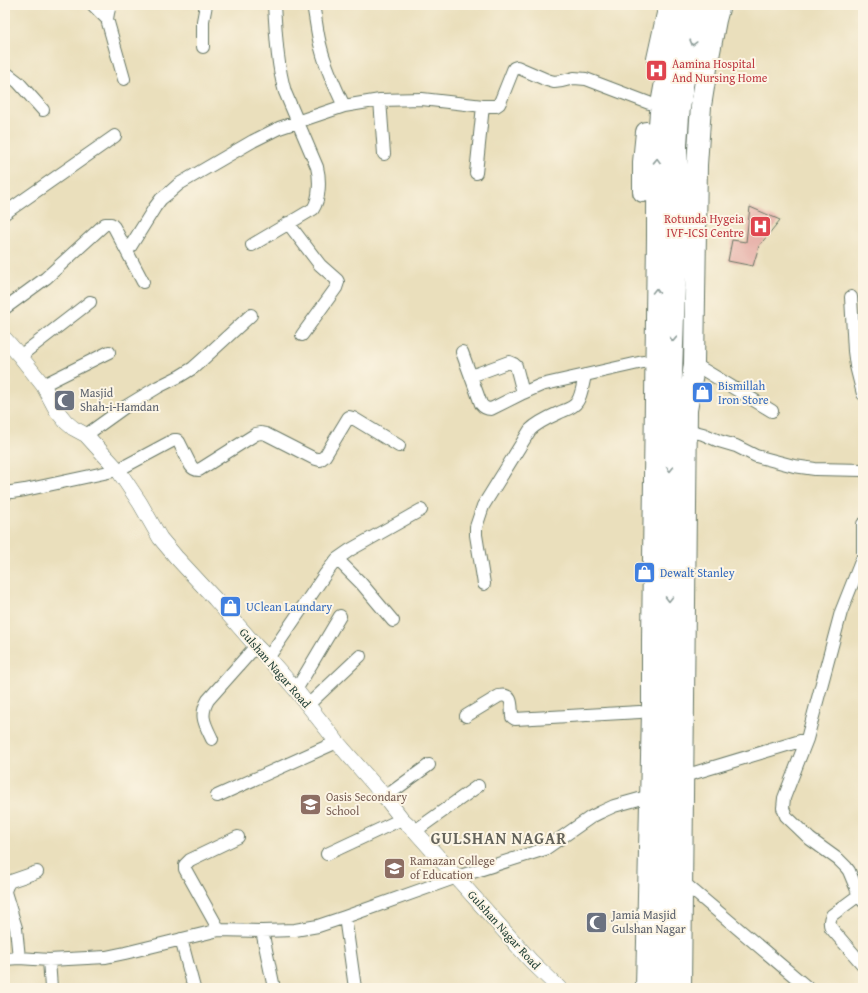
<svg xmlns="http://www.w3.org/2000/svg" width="868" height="993" font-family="'Gentium Book Plus',serif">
<rect width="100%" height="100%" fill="#fcf5e5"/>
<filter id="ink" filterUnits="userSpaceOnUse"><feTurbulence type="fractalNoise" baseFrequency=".025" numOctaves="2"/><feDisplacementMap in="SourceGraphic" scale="8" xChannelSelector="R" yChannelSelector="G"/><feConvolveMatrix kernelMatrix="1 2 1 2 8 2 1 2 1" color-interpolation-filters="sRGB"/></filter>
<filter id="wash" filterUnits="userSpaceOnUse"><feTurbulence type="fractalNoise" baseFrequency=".012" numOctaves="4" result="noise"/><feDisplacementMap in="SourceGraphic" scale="16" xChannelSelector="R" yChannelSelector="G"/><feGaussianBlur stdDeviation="0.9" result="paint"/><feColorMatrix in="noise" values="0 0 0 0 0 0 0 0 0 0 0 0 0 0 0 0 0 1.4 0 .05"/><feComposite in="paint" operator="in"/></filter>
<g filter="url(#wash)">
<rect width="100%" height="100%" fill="#eadfbc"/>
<g id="blocks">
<path fill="#e4a9a2" d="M 750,207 L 780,220 L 759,246 L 753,266 L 728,261 L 732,240 L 746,242 Z"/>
</g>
</g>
<g filter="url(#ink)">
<use href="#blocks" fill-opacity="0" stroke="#667664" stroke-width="1"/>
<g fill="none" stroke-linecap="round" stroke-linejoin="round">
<defs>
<path id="minor" d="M 93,5 L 107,19
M 110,5 L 108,13 L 107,19 L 124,79
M 313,5 C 316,19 317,34 321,48 C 326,68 335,87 344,106
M 203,47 L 203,21 L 206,5
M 5,72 L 18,82 L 43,110
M 380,100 L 384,154
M 476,173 L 483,106
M 5,213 L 115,136
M 288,223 L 320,265 L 337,280 L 338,282 L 336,288 L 302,335
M 252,245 L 313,209 C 320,199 320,178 317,167 L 285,92 C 277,64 276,34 274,5
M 127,252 L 155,207 L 161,199 L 170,192 L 179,184 L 253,141 L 279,128 L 344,106 L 380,100 L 422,99 L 483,106 L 496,106 L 499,104 L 501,100 L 513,70 L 514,68 L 517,67 L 547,80 L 554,82 L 562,81 L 574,78 L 586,79 L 649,103
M 851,297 L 854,351 L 856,366 L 863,394
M 5,308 L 46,278 L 105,224 L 111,224 L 114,227 L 143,282
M 462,352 L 481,404 C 484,408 487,409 491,409 L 523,393 L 541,385 L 643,362
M 20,356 L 90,302
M 694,364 L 772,411
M 471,376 L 509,362 C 512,363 514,364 516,366 L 523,393
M 43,385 L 109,352
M 687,430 L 703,434 L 719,441 L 736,446 L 756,456 L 794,466 L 815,469 L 863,470
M 86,435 L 125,407 L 158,387 L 180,376 L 193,368 L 202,360 L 251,315
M 5,493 L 25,490 L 118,470 L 174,440 L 177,440 L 179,442 L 191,466 C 193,469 195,470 199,470 L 256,434 L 261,433 L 266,434 L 313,458 L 320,460 L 325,456 L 348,418 L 349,417 L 353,418 L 399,446
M 863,524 L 863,563
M 337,559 L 361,583 L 393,621
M 862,559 L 841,612 L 807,739 L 784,798 L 783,808 L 786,816 L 810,839 L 839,860 L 846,867 L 849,871 L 859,895 L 863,901
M 484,584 L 476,535 L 476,527 L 483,506 L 530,430 C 539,421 552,416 563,411 C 568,409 574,407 577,402 C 582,395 583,383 585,375
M 268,658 L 326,573 L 337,559 L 350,550 L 421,510
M 296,690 L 340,616
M 308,705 L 360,656
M 466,716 L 499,696 C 514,693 511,707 512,717 L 515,719 L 640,712
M 212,739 C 205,724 199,716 208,700 L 256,646
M 684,776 L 807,739
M 217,796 L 337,742
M 385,797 L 429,765
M 415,831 L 478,786
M 327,854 L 402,819
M 683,882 L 808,988
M 859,895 L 832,915 C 829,920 829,923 831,928 L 863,965
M 345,917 L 355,988
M 219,930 L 185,869 L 185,865 L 190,860 L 238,837
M 262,931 L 274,988
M 181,939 L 194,988
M 19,958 L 16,928 L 5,892 C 6,887 7,884 11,881 L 37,872
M 5,959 L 19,958 L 49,960 L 106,957 L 125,953 L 219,930 L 262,931 L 295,930 L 318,926 L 345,917 L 457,877 L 545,849 L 591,817 L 601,812 L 614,806 L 650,796
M 49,960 L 51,988"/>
<path id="tertiary" d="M 5,339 L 20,356 L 43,385 L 57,411 L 66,422 L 73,428 L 86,435 L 118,470 L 140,503 L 160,538 L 176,557 L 215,599 L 256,646 L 268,658 L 296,690 L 337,742 L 385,797 L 402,819 L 415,831 L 531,961 L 559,988"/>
<path id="trunk" d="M 657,59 L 668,9
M 643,192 L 643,162 L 646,132
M 681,421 L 687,410 L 691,387 L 694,364 L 697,165 L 701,106 L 708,62 L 716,20 L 720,5
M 646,988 L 652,711 L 652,641 L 657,237 C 657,207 657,178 658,148 C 658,136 659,124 660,112 C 665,75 675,40 685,5
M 664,988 L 668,784 L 670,432 L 677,227 L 677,144 L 679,116 L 683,85 L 691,50 L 703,5
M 681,988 L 687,410"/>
</defs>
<use href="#minor" stroke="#667664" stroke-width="14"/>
<use href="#tertiary" stroke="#667664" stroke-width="16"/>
<use href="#trunk" stroke="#667664" stroke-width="22"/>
<use href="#minor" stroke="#fff" stroke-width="12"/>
<use href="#tertiary" stroke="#fff" stroke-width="15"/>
<use href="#trunk" stroke="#fff" stroke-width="20"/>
</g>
<defs><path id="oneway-chevron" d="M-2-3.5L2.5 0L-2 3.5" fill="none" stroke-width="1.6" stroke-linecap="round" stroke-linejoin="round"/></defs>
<g stroke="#8f9e9a">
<use href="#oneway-chevron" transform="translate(693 43) rotate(105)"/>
<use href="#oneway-chevron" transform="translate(657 161) rotate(-88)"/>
<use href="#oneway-chevron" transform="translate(656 291) rotate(-89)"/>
<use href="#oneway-chevron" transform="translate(673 339) rotate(92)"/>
<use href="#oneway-chevron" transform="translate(670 469) rotate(91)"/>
<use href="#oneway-chevron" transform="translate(669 599) rotate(91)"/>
</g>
</g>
<defs>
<symbol id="hospital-square" viewBox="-11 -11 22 22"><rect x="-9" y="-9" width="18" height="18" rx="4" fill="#e0444e" stroke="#fcf5e5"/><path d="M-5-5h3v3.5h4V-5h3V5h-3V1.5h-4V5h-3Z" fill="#fff"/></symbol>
<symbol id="shop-square" viewBox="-11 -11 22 22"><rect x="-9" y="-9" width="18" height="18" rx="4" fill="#3f7fe0" stroke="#fcf5e5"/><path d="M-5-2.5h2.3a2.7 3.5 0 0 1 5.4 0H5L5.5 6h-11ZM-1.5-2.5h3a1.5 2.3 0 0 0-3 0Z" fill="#fff"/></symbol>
<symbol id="mosque-square" viewBox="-11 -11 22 22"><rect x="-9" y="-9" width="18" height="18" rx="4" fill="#6b7280" stroke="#fcf5e5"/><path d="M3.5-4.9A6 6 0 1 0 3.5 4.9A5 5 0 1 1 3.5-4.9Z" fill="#fff"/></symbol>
<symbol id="school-square" viewBox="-11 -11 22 22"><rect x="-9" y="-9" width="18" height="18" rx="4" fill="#8d6e63" stroke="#fcf5e5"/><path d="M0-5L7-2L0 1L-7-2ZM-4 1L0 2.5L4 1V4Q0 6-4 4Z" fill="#fff"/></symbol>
<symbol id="university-square" viewBox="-11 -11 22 22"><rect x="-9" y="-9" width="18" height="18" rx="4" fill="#8d6e63" stroke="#fcf5e5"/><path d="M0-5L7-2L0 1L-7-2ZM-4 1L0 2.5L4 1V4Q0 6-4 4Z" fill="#fff"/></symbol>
</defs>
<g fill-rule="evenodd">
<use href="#hospital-square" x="644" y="58" width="25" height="25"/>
<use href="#hospital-square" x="748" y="214" width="25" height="25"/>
<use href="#shop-square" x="690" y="380" width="25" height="25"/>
<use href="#mosque-square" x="52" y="388" width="25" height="25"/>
<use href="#shop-square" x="632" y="560" width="25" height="25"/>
<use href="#shop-square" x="218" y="594" width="25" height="25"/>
<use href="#school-square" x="298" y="792" width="25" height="25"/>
<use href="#university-square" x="382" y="856" width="25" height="25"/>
<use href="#mosque-square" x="584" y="910" width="25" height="25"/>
</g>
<g text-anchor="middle" stroke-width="4" stroke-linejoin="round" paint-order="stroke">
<g font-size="12" fill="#be3a42" stroke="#fcf5e5" text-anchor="start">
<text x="672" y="68">Aamina Hospital<tspan x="672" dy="14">And Nursing Home</tspan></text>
<text x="744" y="223" text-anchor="end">Rotunda Hygeia<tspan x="744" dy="14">IVF-ICSI Centre</tspan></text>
</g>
<g font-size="12" fill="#366cbe" stroke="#fcf5e5" text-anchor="start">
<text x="718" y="390">Bismillah<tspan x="718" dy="14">Iron Store</tspan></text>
<text x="660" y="577">Dewalt Stanley</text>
<text x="246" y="611">UClean Laundary</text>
</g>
<g font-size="12" fill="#5b616d" stroke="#fcf5e5" text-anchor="start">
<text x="80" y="397">Masjid<tspan x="80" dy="14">Shah-i-Hamdan</tspan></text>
<text x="612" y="919">Jamia Masjid<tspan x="612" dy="14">Gulshan Nagar</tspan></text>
</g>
<g font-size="12" fill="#1f3d34" stroke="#fcf5e5">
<text transform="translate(275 668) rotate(49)" y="4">Gulshan Nagar Road</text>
<text transform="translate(504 930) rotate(48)" y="4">Gulshan Nagar Road</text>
</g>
<g font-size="12" fill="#785e54" stroke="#fcf5e5" text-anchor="start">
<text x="326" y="801">Oasis Secondary<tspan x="326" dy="14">School</tspan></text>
<text x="410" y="865">Ramazan College<tspan x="410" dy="14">of Education</tspan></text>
</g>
<g font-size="16" font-weight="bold" letter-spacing="1" fill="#64635a" stroke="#fcf5e5">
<text x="499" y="844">GULSHAN NAGAR</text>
</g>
</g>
<rect width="868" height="993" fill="none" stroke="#fcf5e5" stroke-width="20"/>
</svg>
